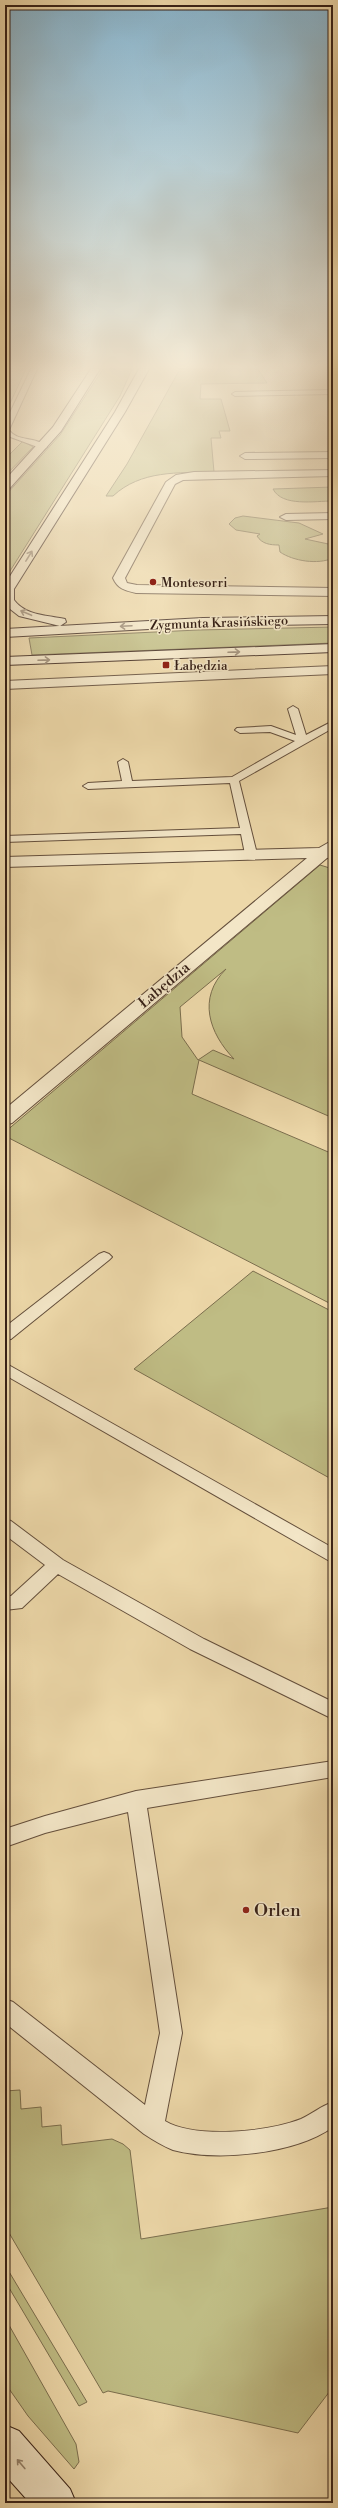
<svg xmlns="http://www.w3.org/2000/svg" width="338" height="2508" font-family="'Libre Bodoni',serif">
<rect width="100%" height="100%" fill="#edd8a9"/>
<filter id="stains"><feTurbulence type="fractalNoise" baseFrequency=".005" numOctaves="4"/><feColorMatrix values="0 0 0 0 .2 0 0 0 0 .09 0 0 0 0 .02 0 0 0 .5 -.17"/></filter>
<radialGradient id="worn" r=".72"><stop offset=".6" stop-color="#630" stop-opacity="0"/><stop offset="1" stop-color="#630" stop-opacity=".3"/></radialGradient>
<path fill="#bfbc84" stroke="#7b6e4e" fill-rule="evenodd" d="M 5,369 L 26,369 L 5,414 Z
M 103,369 L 132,369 L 120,396 L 5,579 L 5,496 L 60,435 Z
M 180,369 L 258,369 L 267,383 L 201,384 L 200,399 L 221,399 L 230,431 L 219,431 L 221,438 L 211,438 L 214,472 C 178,473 141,470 113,496 L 106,496 L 127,464 Z
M 23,441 L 33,447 L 5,476 L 5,459 Z
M 333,487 L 333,501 C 315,501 282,507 273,489 Z
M 243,516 L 299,523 L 323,534 L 305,539 L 333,545 L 333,558 C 318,565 293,561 280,552 L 279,545 C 270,545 262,544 257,536 L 260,534 L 236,530 L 229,524 L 235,518 Z
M 333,627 L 333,643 L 32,655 L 29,638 L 198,630 Z
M 320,865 L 333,869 L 333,1118 L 199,1060 L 192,1094 L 333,1154 L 333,1305 L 5,1136 L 5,1132 ZM 226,969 C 197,998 209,1033 234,1059 L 213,1050 L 198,1060 L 182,1037 L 180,1007 Z
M 253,1271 L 333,1312 L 333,1480 L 134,1369 Z
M 20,2090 L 21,2109 L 41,2107 L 42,2127 L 61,2125 L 62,2145 L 112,2139 L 123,2144 L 130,2150 L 141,2239 L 333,2207 L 333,2387 L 298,2433 L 108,2391 L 103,2393 L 5,2226 L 5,2091 Z
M 5,2265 L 87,2402 L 79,2406 L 5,2281 Z
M 5,2318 L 76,2444 L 79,2462 L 74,2469 L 28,2416 L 5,2383 Z
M 182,2499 L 198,2499 L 218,2503 L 168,2503 Z"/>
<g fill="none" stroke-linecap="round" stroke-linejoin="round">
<defs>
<path id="lane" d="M 31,369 L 37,369 L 9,430 C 17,442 36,436 47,447 L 43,449 L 5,435 L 5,423 Z
M 333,390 L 333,394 L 235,396 L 232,394 L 235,392 Z
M 293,706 L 298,709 L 306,735 L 333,721 L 333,728 L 239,781 L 257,854 L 255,856 L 247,856 L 245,854 L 241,834 L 5,842 L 5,836 L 240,828 L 230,783 L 88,789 L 83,786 L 88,783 L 122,781 L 118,762 L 123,759 L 128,762 L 132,781 L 232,777 L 295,741 L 270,732 L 240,733 L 235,730 L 237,728 L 271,726 L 296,735 L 288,709 Z
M 104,1252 L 109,1254 L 112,1257 L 109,1260 L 11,1339 L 5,1340 L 5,1327 L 99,1254 Z
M 5,1363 L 333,1548 L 333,1563 L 5,1375 Z
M 5,1519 L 11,1521 L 63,1560 L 204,1639 L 333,1702 L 333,1719 L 190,1649 L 58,1574 L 22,1608 L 5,1610 L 5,1596 L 11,1596 L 45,1565 L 5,1535 Z
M 333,1761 L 333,1777 L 147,1808 L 182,2033 L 165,2121 C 195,2139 268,2132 301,2119 C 312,2114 321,2106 333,2102 L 333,2127 C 295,2154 218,2162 173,2150 C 163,2146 153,2140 144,2134 L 5,2023 L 5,1999 L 13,2002 L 145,2105 L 160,2033 L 128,1812 L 45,1833 L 5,1847 L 5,1829 L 45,1816 L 136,1791 Z"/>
<path id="street" d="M 333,452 L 333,458 L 245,459 L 240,456 L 245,453 Z
M 333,470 L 333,476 L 183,480 L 175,484 L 125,578 L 127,583 L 137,585 L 333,588 L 333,596 L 136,593 C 124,590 118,589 113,578 L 166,482 L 176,475 L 194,472 Z
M 333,513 L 333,519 L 286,520 L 280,517 L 286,514 Z
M 333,666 L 333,674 L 5,689 L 5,681 Z
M 333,840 L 333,857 L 327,858 L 12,1123 L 5,1125 L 5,1109 L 307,858 L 5,867 L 5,857 L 319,848 Z"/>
<path id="secondary" d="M 91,369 L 100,369 L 61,431 L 9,489 L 5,490 L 5,480 L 53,427 Z
M 139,369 L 149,369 L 125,412 L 14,589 L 14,600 C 26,616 47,615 65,619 L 66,622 L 60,626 L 19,616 L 5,605 L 5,584 L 115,412 Z
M 333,616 L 333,624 L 203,626 L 5,637 L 5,629 L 203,618 Z
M 333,644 L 333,652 L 5,665 L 5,657 Z
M 5,2425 L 19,2431 L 70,2489 L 76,2503 L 30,2503 L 5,2475 Z"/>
</defs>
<use href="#lane" stroke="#644f3c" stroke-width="2"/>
<use href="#street" stroke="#644f3c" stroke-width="2"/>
<use href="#secondary" stroke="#372117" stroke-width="2"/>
<use href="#lane" fill="#f3e6c7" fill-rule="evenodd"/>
<use href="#street" fill="#f3e6c7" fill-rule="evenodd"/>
<use href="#secondary" fill="#f3e6c7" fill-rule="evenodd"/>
</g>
<defs><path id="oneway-shaft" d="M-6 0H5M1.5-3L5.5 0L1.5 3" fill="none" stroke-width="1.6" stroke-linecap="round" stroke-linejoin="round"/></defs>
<g stroke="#95846f">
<use href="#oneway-shaft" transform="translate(29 556) rotate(-58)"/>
<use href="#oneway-shaft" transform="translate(26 613) rotate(-157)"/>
<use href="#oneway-shaft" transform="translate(126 626) rotate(177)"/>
<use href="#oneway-shaft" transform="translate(234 652) rotate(-2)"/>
<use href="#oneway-shaft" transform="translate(44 660) rotate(-2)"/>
<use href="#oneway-shaft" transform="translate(21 2464) rotate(-130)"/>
</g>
<linearGradient id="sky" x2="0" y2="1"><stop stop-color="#88b6d0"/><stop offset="0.51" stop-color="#f7edd8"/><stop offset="1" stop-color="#f7edd8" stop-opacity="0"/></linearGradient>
<rect width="338" height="720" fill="url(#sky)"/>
<g fill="#8f2418" stroke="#f3e6c7" stroke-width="1.5">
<circle cx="153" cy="582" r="4"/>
<rect x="162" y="661" width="8" height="8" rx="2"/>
<circle cx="246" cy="1910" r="4"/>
</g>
<g text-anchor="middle" stroke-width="3" stroke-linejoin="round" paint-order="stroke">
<g font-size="13" fill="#372117" stroke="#f3e6c7" text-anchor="start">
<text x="161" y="587">Montesorri</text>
<text x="174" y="670">Łabędzia</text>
</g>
<g font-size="13" fill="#372117" stroke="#f3e6c7">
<text transform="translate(219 622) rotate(-2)" y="5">Zygmunta Krasińskiego</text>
</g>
<g font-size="15" fill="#372117" stroke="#f3e6c7">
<text transform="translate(164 985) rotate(-40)" y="5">Łabędzia</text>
</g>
<g font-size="18" fill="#372117" stroke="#f3e6c7" text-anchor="start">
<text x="254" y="1916">Orlen</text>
</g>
</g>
<rect width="338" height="2508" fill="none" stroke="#edd8a9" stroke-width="20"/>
<rect x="6" y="6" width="326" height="2496" fill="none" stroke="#372117" stroke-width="2"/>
<rect x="10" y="10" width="318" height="2488" fill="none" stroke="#372117"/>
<rect width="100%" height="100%" filter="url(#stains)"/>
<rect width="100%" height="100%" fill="url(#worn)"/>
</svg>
